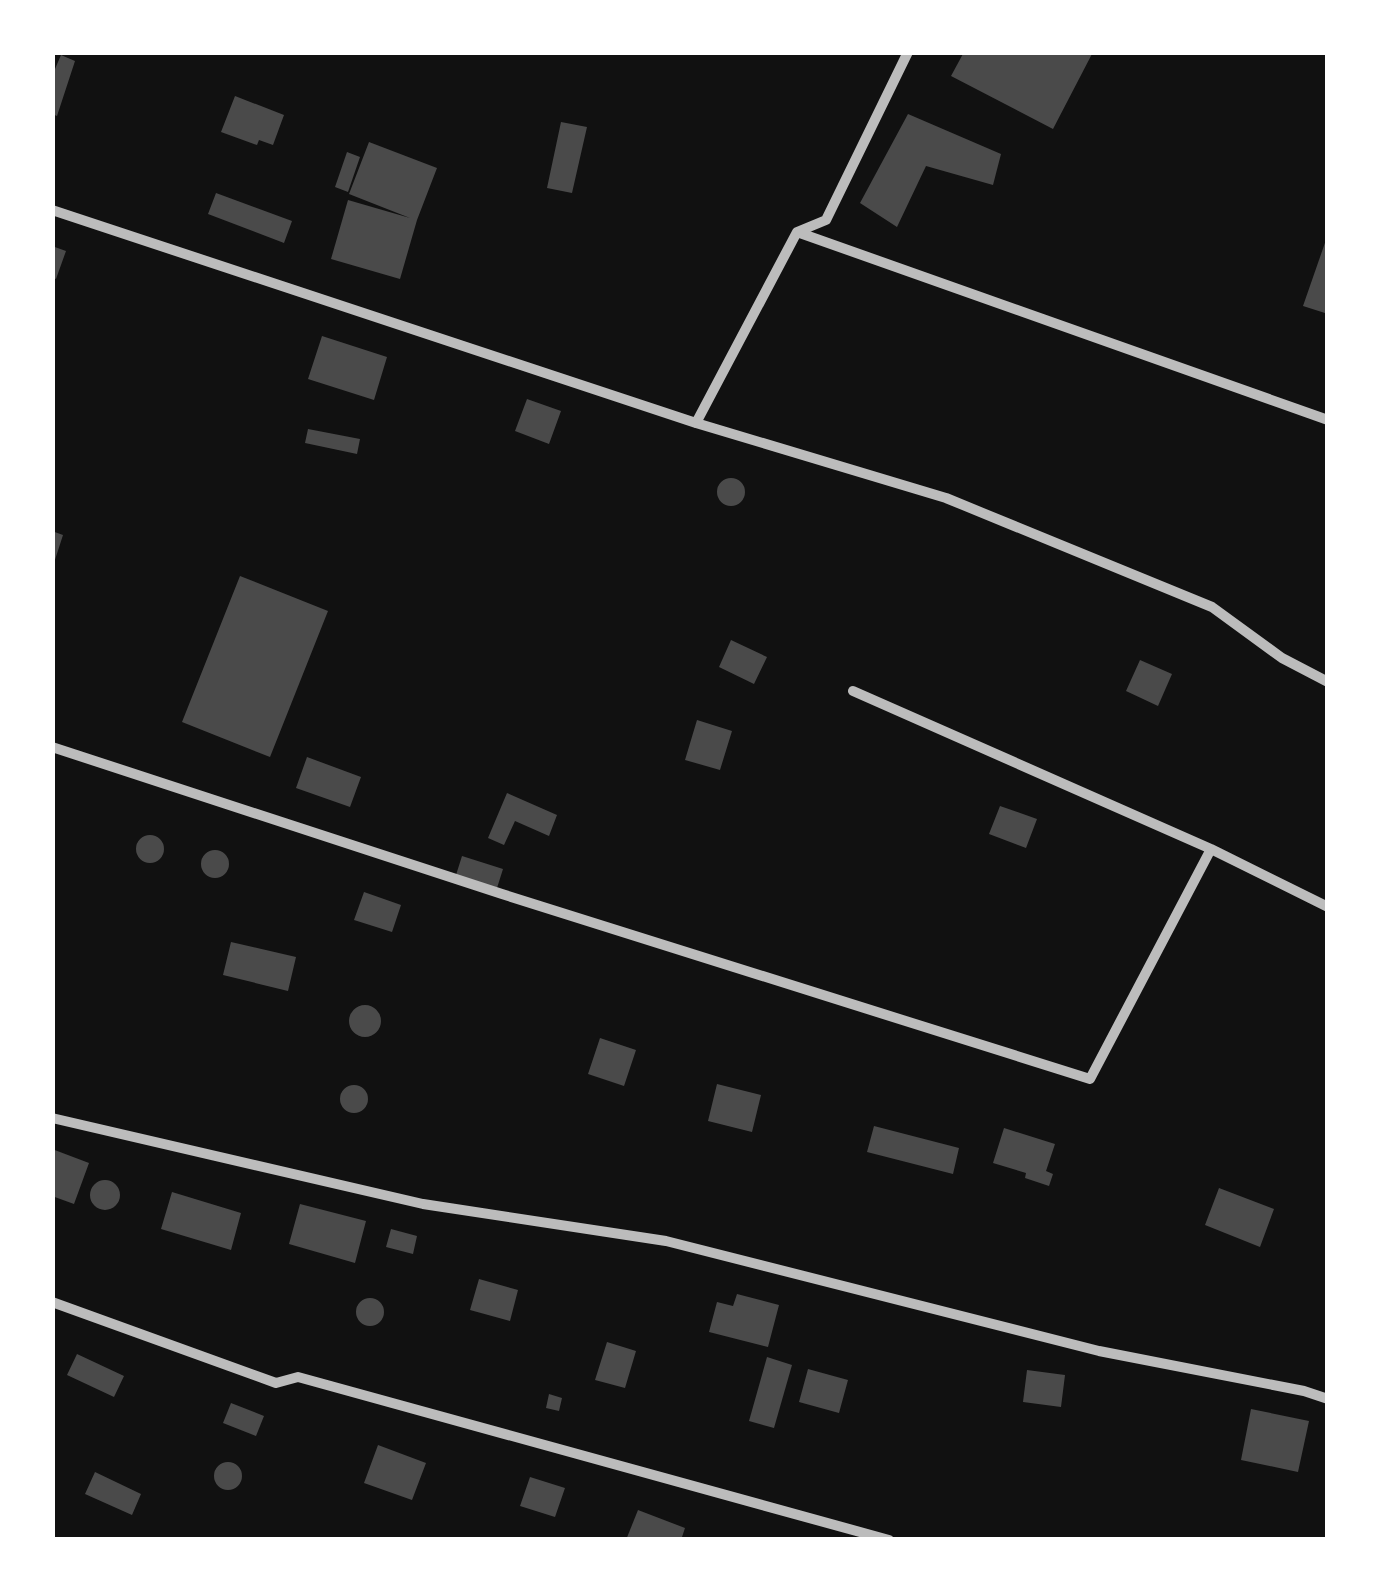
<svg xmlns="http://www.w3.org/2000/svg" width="1380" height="1592" font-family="'Crimson Pro',serif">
<rect width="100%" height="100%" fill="#111"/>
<path fill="#4a4a4a" d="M 964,52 L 1093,52 L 1053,129 L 951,76 Z
M 61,55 L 75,61 L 57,116 L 52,114 L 52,76 Z
M 235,96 L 284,115 L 273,145 L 259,140 L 257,145 L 221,132 Z
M 908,114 L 1001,154 L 993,185 L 926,166 L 897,227 L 860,203 Z
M 561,122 L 587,127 L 572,193 L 547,188 Z
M 369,142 L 437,168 L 417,220 L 400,279 L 331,259 L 348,200 L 410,218 L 349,194 Z
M 347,152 L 360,157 L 348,192 L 335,187 Z
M 216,193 L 292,221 L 284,243 L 208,214 Z
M 1327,237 L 1328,237 L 1328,314 L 1303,306 Z
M 52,246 L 66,251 L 56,279 L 52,277 Z
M 322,336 L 387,357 L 374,400 L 308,379 Z
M 527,399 L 561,411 L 549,444 L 515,431 Z
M 308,429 L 360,439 L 357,454 L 305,443 Z
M717 492a14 14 0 1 1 28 0a14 14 0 1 1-28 0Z
M 52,531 L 63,535 L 53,566 L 52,566 Z
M 240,576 L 328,611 L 270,757 L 182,722 Z
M 731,640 L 767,657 L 754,684 L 719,667 Z
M 1140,660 L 1172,674 L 1158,706 L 1126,691 Z
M 697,720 L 732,731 L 720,770 L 685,760 Z
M 307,757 L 361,777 L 350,807 L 296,788 Z
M 507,793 L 557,815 L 549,836 L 515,821 L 504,845 L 488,838 Z
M 1000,806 L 1037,819 L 1026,848 L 989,834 Z
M136 849a14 14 0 1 1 28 0a14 14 0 1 1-28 0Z
M201 864a14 14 0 1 1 28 0a14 14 0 1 1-28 0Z
M 462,856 L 503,869 L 497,888 L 456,875 Z
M 364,892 L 401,905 L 392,932 L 354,920 Z
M 231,942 L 296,957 L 288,991 L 223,975 Z
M349 1021a16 16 0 1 1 32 0a16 16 0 1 1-32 0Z
M 600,1038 L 636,1050 L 624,1086 L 588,1074 Z
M 717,1084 L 761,1095 L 752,1132 L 708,1121 Z
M340 1099a14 14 0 1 1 28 0a14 14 0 1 1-28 0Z
M 874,1126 L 959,1148 L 953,1174 L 867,1152 Z
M 1004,1128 L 1055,1144 L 1046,1171 L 1053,1174 L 1049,1186 L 1025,1178 L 1026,1173 L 993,1163 Z
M 52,1149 L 89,1163 L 74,1204 L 52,1196 Z
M90 1195a15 15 0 1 1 30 0a15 15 0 1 1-30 0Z
M 1219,1188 L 1274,1209 L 1260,1247 L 1205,1225 Z
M 172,1192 L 241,1213 L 231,1250 L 161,1229 Z
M 300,1204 L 366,1221 L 355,1263 L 289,1244 Z
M 391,1229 L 417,1236 L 413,1254 L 386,1247 Z
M 479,1279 L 518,1290 L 510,1321 L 470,1310 Z
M 737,1294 L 779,1305 L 768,1347 L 709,1332 L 717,1302 L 733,1306 Z
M356 1312a14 14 0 1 1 28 0a14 14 0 1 1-28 0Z
M 607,1342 L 636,1351 L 625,1388 L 595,1380 Z
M 77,1354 L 124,1376 L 114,1397 L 67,1375 Z
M 767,1357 L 792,1365 L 774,1428 L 749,1421 Z
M 808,1369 L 848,1380 L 839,1413 L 799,1402 Z
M 1027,1370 L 1065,1375 L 1061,1407 L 1023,1402 Z
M 549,1394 L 562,1398 L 559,1411 L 546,1408 Z
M 231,1403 L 264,1416 L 256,1436 L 223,1423 Z
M 1251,1409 L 1309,1421 L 1298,1472 L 1241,1460 Z
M 378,1445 L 426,1463 L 412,1500 L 364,1483 Z
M214 1476a14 14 0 1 1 28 0a14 14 0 1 1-28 0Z
M 95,1472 L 141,1494 L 132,1515 L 85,1494 Z
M 530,1477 L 565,1488 L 555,1517 L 520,1506 Z
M 638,1510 L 685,1528 L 681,1540 L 626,1540 Z"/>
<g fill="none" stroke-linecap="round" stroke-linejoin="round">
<path stroke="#bcbcbc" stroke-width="10" d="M 52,210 L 696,423 L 946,498 L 1212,607 L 1282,658 L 1328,682
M 797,232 L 1328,420
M 696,423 L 797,232 L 826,220 L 908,52
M 853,691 L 1211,849 L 1328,907
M 52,747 L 502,894 L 1090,1079 L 1211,849
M 52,1118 L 423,1204 L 666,1241 L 1099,1351 L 1304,1391 L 1328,1399
M 52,1302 L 276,1383 L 298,1377 L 889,1540"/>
</g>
<rect width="1380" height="1592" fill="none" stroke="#ffffff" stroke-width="110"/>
</svg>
